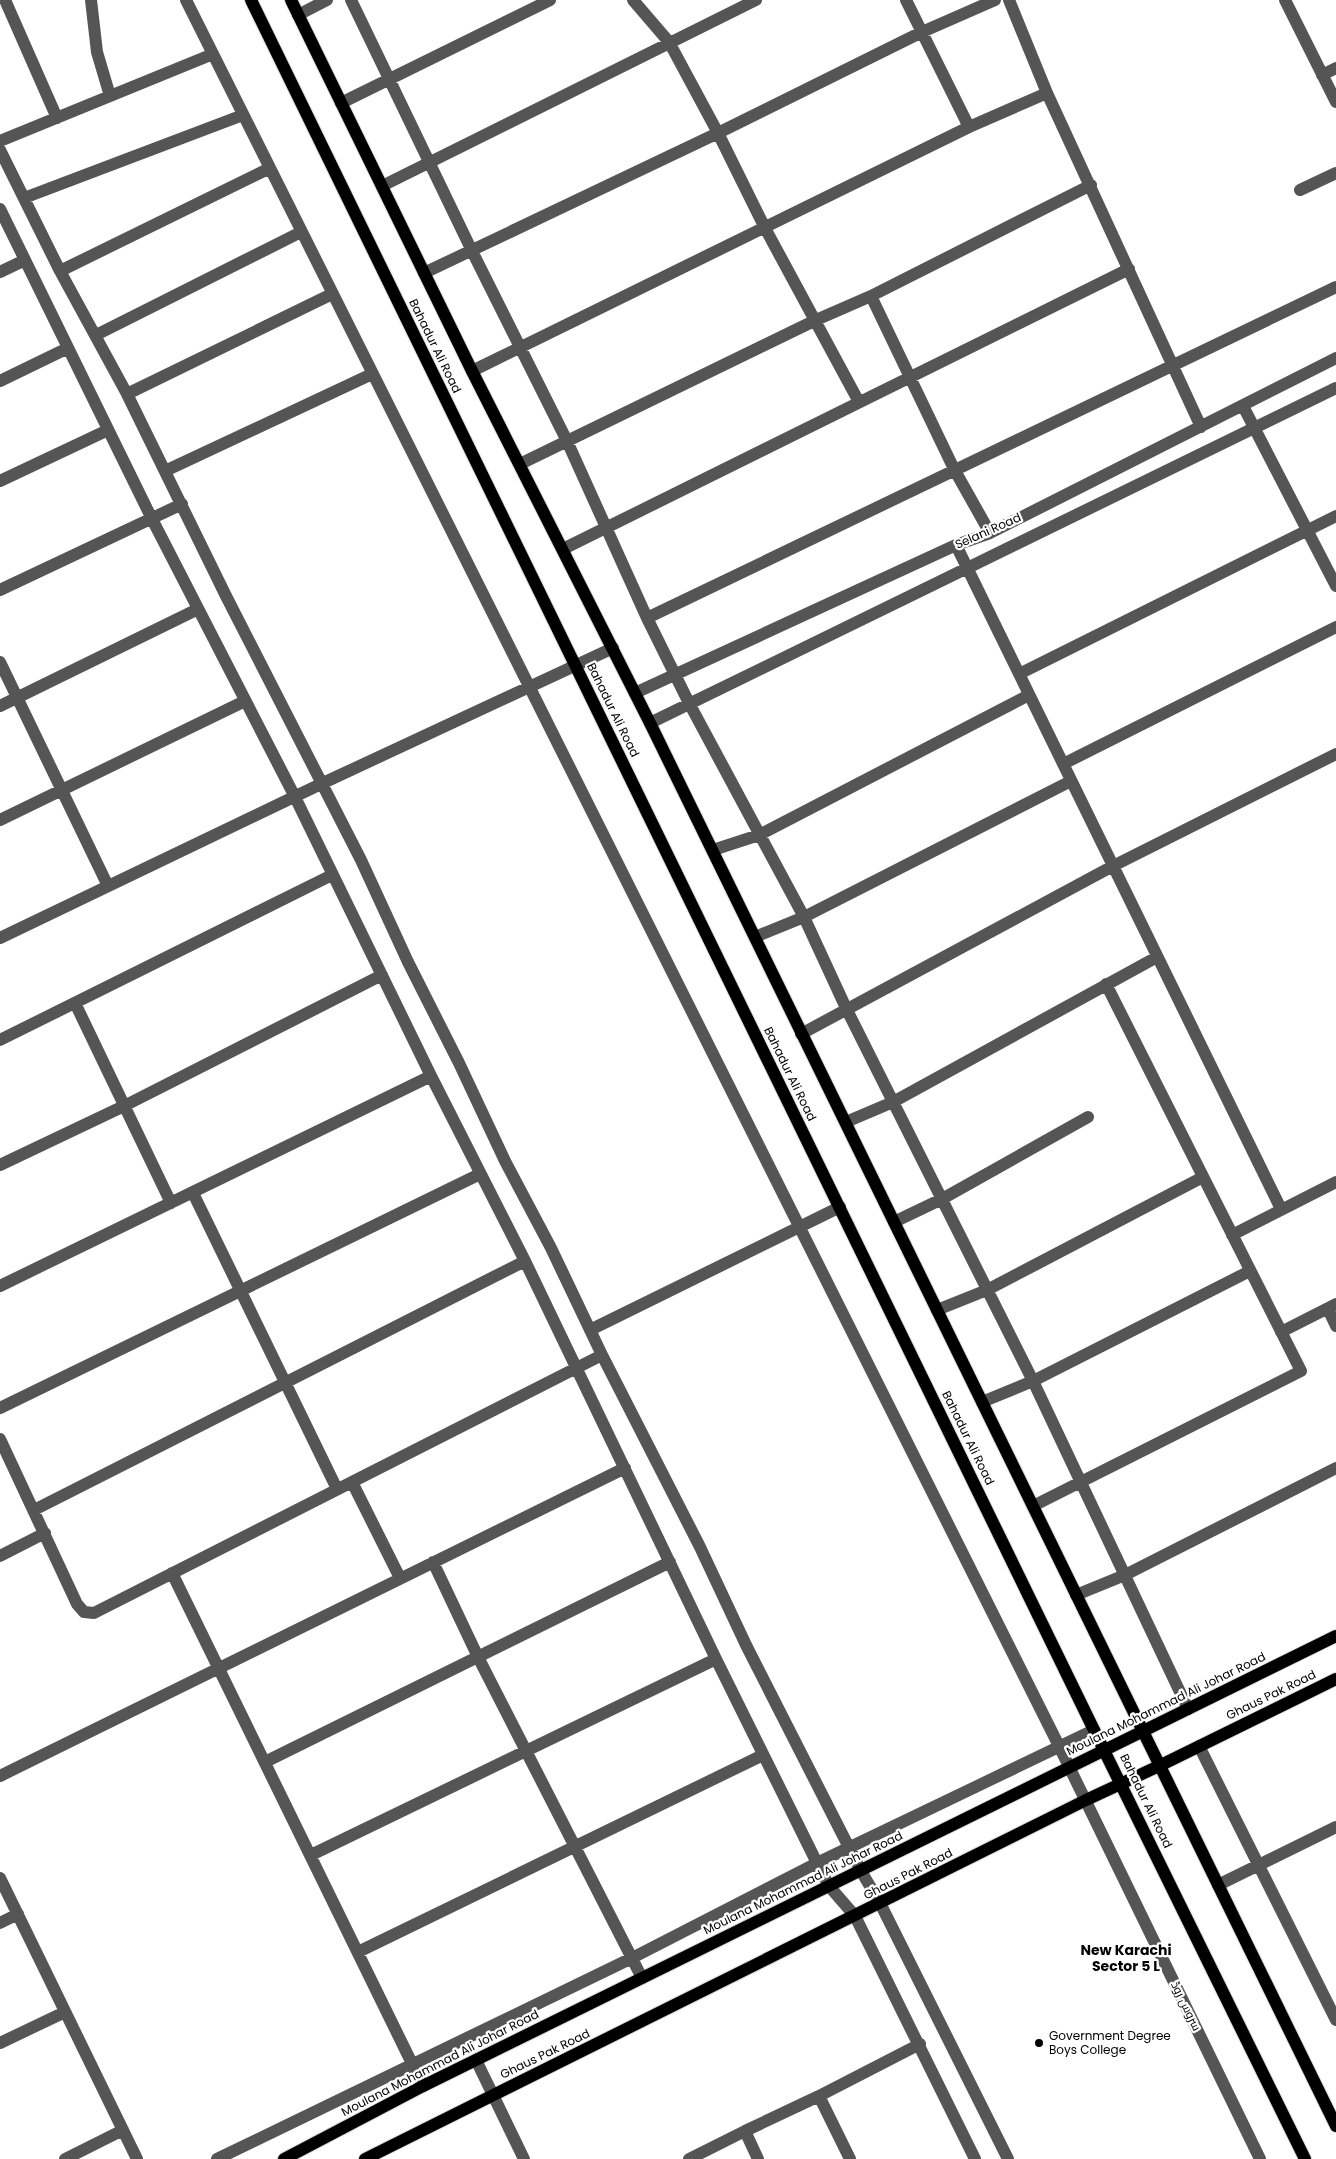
<svg xmlns="http://www.w3.org/2000/svg" width="1336" height="2159" font-family="Poppins,Cairo,sans-serif">
<rect width="100%" height="100%" fill="#fff"/>
<g fill="none" stroke-linecap="round" stroke-linejoin="round">
<defs>
<path id="major" d="M 251,0 L 1094,1730 L 1305,2159
M 291,0 L 472,371 L 650,723 L 1336,2126
M 284,2159 L 423,2086 L 1336,1636
M 365,2159 L 1086,1800 L 1159,1766 L 1336,1679"/>
</defs>
<use href="#major" stroke="#dbdbdb" stroke-width="14"/>
<path stroke="#555" stroke-width="12" d="M 5,0 L 57,118
M 91,0 L 97,52 L 110,96
M 186,0 L 1059,1746 L 1260,2159
M 351,0 L 472,251 L 567,441 L 647,618 L 689,703 L 804,917 L 846,1008 L 1033,1381 L 1188,1709
M 633,0 L 669,42 L 718,133 L 765,228 L 859,402
M 906,0 L 969,127
M 1009,0 L 1047,93 L 1201,427
M 1285,0 L 1336,102
M 298,15 L 327,0
M 1322,75 L 1336,68
M 341,103 L 550,0
M 0,141 L 213,54
M 0,150 L 60,271 L 127,394 L 226,596 L 361,860 L 408,962 L 459,1063 L 505,1161 L 551,1248 L 602,1355 L 700,1547 L 746,1645 L 861,1871 L 880,1903 L 1008,2159
M 382,186 L 756,0
M 1300,190 L 1336,173
M 24,198 L 243,115
M 0,209 L 152,519 L 295,797 L 431,1076 L 525,1261 L 716,1659 L 817,1863 L 829,1886 L 855,1916 L 975,2159
M 60,271 L 270,168
M 0,272 L 25,260
M 424,273 L 718,133 L 922,32 L 995,0
M 871,296 L 954,469 L 990,533
M 96,335 L 301,232
M 472,371 L 969,127 L 1047,93
M 0,381 L 68,348
M 127,394 L 332,294
M 1243,406 L 1336,586
M 520,464 L 816,320 L 871,296 L 1091,185
M 165,471 L 372,374
M 0,481 L 108,430
M 956,545 L 1281,1209
M 563,549 L 1129,269
M 0,590 L 182,504
M 647,618 L 1336,287
M 0,662 L 108,886
M 1019,674 L 1336,516
M 635,693 L 956,545 L 990,533 L 1336,358
M 0,706 L 198,609
M 650,723 L 1336,388
M 1063,764 L 1336,627
M 0,820 L 245,701
M 713,850 L 759,835 L 1029,695
M 755,937 L 804,917 L 1071,781
M 0,938 L 323,783 L 613,648
M 75,1003 L 171,1203
M 801,1034 L 1113,866 L 1336,754
M 0,1040 L 332,875
M 846,1122 L 893,1102 L 1157,957
M 0,1165 L 124,1106 L 382,975
M 193,1193 L 337,1489
M 894,1222 L 942,1199 L 1088,1117
M 1232,1235 L 1336,1182
M 0,1286 L 431,1076
M 1328,1309 L 1336,1326
M 937,1310 L 987,1290 L 1203,1177
M 590,1330 L 840,1207
M 1281,1332 L 1336,1304
M 982,1402 L 1033,1381 L 1250,1271
M 0,1408 L 480,1174
M 0,1439 L 77,1604 L 84,1612 L 94,1613 L 602,1355
M 352,1482 L 400,1578
M 1033,1506 L 1301,1371 L 1106,984
M 34,1510 L 525,1261
M 0,1556 L 45,1533
M 433,1562 L 478,1657 L 642,1978
M 172,1573 L 423,2086
M 1076,1595 L 1125,1575 L 1336,1468
M 1199,1746 L 1336,2020
M 265,1762 L 670,1562
M 0,1776 L 625,1468
M 311,1855 L 716,1659
M 0,1878 L 137,2159
M 1218,1885 L 1336,1827
M 0,1923 L 18,1914
M 358,1952 L 763,1755
M 0,2043 L 65,2012
M 476,2060 L 524,2159
M 819,2096 L 850,2159
M 745,2131 L 819,2096 L 920,2044
M 65,2159 L 123,2130
M 217,2159 L 632,1958 L 817,1863 L 1094,1730
M 689,2159 L 745,2131 L 758,2159"/>
<use href="#major" stroke="#000" stroke-width="12"/>
</g>
<circle fill="#000" stroke="#fff" stroke-width="2" cx="1039" cy="2043" r="5"/>
<g text-anchor="middle" stroke-width="4.5" stroke-linejoin="round" paint-order="stroke">
<g font-size="12" fill="#000" stroke="#fff">
<text transform="translate(435 346) rotate(64)" y="4">Bahadur Ali Road</text>
<text transform="translate(988 531) rotate(-24)" y="4">Selani Road</text>
<text transform="translate(613 710) rotate(64)" y="4">Bahadur Ali Road</text>
<text transform="translate(790 1074) rotate(64)" y="4">Bahadur Ali Road</text>
<text transform="translate(968 1438) rotate(64)" y="4">Bahadur Ali Road</text>
<text transform="translate(1271 1695) rotate(-26)" y="4">Ghaus Pak Road</text>
<text transform="translate(1166 1704) rotate(-26)" y="4">Moulana Mohammad Ali Johar Road</text>
<text transform="translate(1146 1801) rotate(64)" y="4">Bahadur Ali Road</text>
<text transform="translate(908 1874) rotate(-27)" y="4">Ghaus Pak Road</text>
<text transform="translate(803 1883) rotate(-26)" y="4">Moulana Mohammad Ali Johar Road</text>
<text transform="translate(1186 2006) rotate(64)" y="4">سروس روڈ</text>
<text transform="translate(545 2054) rotate(-26)" y="4">Ghaus Pak Road</text>
<text transform="translate(440 2063) rotate(-27)" y="4">Moulana Mohammad Ali Johar Road</text>
</g>
<g font-size="12" fill="#000" stroke="#fff" text-anchor="start">
<text x="1049" y="2040">Government Degree<tspan x="1049" dy="14">Boys College</tspan></text>
</g>
<g font-size="14" font-weight="bold" fill="#000" stroke="#fff">
<text x="1126" y="1955">New Karachi<tspan x="1126" dy="16">Sector 5 L</tspan></text>
</g>
</g>
</svg>
